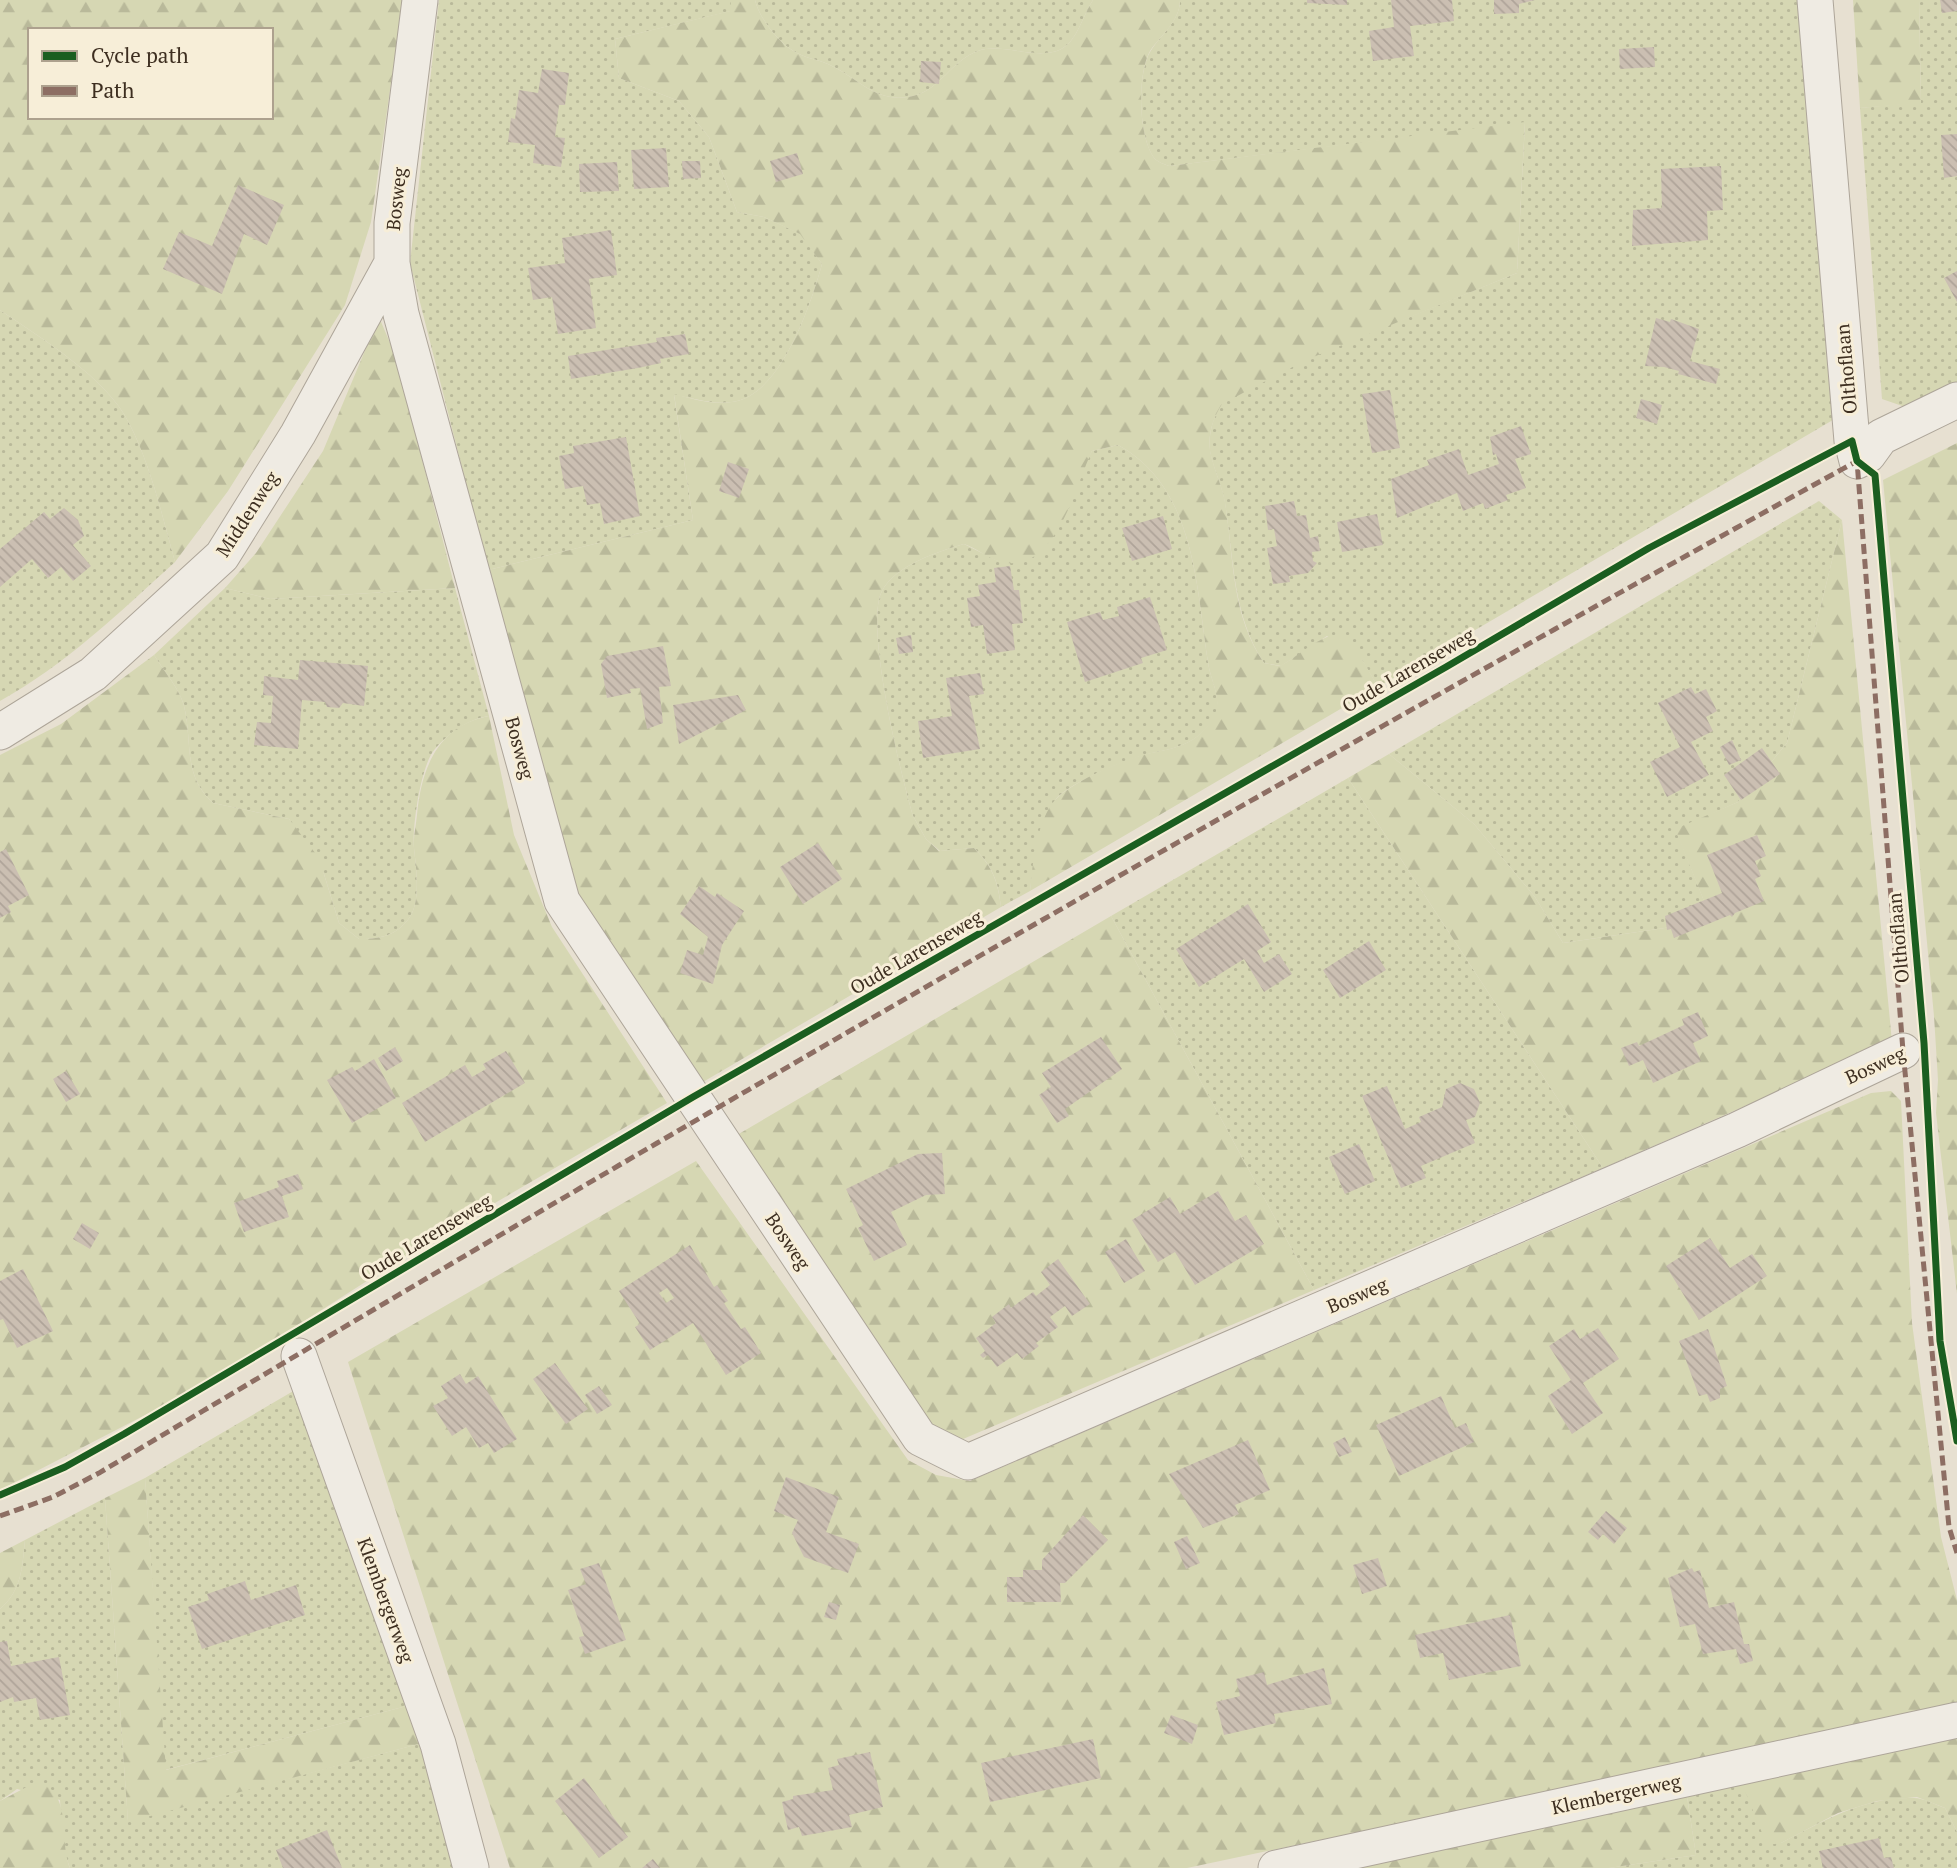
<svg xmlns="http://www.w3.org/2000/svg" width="1957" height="1868" font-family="'PT Serif',serif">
<defs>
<pattern id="grass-dots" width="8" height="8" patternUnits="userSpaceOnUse" patternTransform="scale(1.75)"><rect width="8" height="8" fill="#d6d7b3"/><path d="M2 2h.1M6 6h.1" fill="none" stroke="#b9b99a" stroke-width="1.8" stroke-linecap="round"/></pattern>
<pattern id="forest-firs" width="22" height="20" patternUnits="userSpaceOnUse" patternTransform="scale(1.75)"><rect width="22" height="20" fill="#d6d7b3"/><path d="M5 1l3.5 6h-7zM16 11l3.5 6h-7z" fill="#b9b99a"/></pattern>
<pattern id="building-back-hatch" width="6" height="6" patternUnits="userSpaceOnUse" patternTransform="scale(1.75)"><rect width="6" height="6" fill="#cbbfb2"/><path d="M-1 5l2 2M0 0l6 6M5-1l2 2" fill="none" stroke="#afa499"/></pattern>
</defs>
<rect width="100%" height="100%" fill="#e7e0d1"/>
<path fill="url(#grass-dots)" d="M 439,0 L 731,0 L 731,11 L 615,39 L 619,78 L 679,101 L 709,137 L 737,212 L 764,217 L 801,234 L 822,264 C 811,304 781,396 732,402 C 712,405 694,398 674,395 L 693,520 L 488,570 L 410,263 Z
M 755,0 L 1093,0 C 1085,12 1079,32 1070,42 C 1048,67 1005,41 978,51 C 952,60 940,90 913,96 C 877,104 862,81 832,66 C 821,60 808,59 797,53 C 780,45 759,18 755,0 Z
M 1180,0 L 1804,0 L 1838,417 L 1378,687 L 1362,660 L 1327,636 L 1281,666 L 1264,663 C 1232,614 1234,559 1225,503 C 1222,485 1213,468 1210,451 C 1208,434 1213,418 1221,404 L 1306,359 L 1517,273 L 1525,123 L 1169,166 C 1164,164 1158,162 1155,159 C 1138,138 1137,74 1150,52 C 1161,34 1180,21 1180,0 Z
M 1919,0 L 1957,0 L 1957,389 L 1911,409 L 1882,399 L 1860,108 L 1921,102 Z
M 0,310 C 41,338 107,378 129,423 C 151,466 162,515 175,562 C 120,612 65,665 0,701 Z
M 1118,445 C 1195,487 1196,585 1208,662 C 1210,680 1224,701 1214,718 C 1198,743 1178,748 1152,753 C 1131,757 1069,783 1056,799 C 1042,818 1033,867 1030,891 L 1001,907 C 998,881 993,867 974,848 L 940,851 L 926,839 L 913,816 C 901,775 864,625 882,591 C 896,565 937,552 964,544 L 998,561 L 1019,562 L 1038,552 L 1092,451 Z
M 1819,501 L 1842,520 L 1787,743 L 1738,802 L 1676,830 L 1712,921 L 1563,943 L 1535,897 L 1474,824 L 1389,754 Z
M 225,588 L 270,599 L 455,588 L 489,716 C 468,719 449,733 435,749 C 421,764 412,827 414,848 C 416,868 422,904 407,921 C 394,937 377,939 359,939 L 339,923 L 324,874 L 289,819 L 213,803 C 182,775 193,742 184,706 C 180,689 163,670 154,655 Z
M 1348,778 L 1603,1168 L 1314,1290 L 1111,916 Z
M 295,1390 L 414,1704 L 165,1770 L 145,1478 Z
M 105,1498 L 128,1821 L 426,1742 L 455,1868 L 70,1868 L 63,1849 L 60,1800 L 17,1789 L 0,1801 L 0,1609 C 22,1590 22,1568 25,1540 Z
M 1740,1779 L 1781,1843 C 1823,1821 1865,1796 1914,1798 C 1924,1798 1936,1805 1945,1808 L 1957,1832 L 1957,1868 L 1609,1868 L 1696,1855 L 1686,1790 Z"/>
<path fill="url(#forest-firs)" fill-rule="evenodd" d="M 0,0 L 403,0 L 371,222 L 345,305 L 228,491 L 175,562 C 162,515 151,466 129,423 C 107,378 41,338 0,310 ZM 30,30 L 271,30 L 271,117 L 30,117 Z
M 731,0 L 755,0 C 759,18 780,45 797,53 C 808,59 821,60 832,66 C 862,81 877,104 913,96 C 940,90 952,60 978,51 C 1005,41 1048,67 1070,42 C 1079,32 1085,12 1093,0 L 1180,0 C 1180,21 1161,35 1150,51 C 1137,74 1138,138 1155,159 C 1158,162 1164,164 1169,166 L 1525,122 L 1517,273 L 1306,360 L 1222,404 C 1213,418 1208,434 1210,450 C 1213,468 1222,485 1225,502 C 1234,559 1231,614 1264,663 L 1280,666 C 1295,658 1311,643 1327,637 C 1349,628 1369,672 1378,687 L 1030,891 C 1033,863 1036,821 1056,799 C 1072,782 1128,757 1151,753 C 1178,748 1198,743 1213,718 C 1224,701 1210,680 1208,662 C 1196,585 1195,487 1118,445 L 1092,451 C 1075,486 1055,579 998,561 C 986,557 976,548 964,544 C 937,552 896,565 882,591 C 864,625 901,775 913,816 L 926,839 L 939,851 L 974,848 C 993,867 998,882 1001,907 L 703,1082 L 578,893 L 567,864 L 488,570 L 693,520 L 674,394 C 693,399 712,405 732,402 C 781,396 811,304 822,264 L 800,234 L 764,217 L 737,212 L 709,137 L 679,101 L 619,78 L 615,39 L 730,11 Z
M 1853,0 L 1919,0 L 1921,103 L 1860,108 Z
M 379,317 L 396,357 L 455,588 L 270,599 L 225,588 L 256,553 L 323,451 Z
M 1957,443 L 1957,1294 L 1936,1113 L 1938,1080 L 1934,1016 L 1883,480 Z
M 1842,520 L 1892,1042 L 1603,1168 L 1348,778 L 1389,754 L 1474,824 L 1535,897 L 1563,943 L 1712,921 L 1675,829 L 1738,802 L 1787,743 Z
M 154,655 C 163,670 180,689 184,706 C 193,742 182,775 213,803 L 289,819 L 319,858 L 339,923 L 359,939 C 377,939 394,937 407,921 C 422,904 416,868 414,848 C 413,837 416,826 417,815 C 421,769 438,725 489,716 L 514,835 L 552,927 L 667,1103 L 431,1240 L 209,1382 L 0,1490 L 0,755 L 61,724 Z
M 1111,916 L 1314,1290 L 963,1439 L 932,1426 L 737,1135 Z
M 1891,1091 L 1901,1101 L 1912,1323 L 1941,1537 L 1957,1600 L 1957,1706 L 1187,1868 L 510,1868 L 348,1362 L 696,1161 L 908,1460 L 936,1475 L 970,1481 L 1871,1093 Z
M 145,1478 L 166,1770 L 414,1704 L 426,1742 L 128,1822 L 105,1498 Z
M 25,1540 C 22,1568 22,1590 0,1609 L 0,1553 Z
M 1957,1733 L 1957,1832 L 1945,1808 L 1917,1797 L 1877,1801 L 1838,1813 L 1781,1843 L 1767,1845 L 1740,1779 Z
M 38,1781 C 74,1796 58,1836 70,1868 L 0,1868 L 0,1801 Z
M 1686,1790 L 1696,1855 L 1609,1868 L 1320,1868 Z"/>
<path fill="url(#building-back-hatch)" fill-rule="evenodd" d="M 1307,0 L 1347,0 L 1347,5 L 1307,3 Z
M 1391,0 L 1452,0 L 1454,21 L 1410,26 L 1414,56 L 1373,61 L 1369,31 L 1394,27 Z
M 1494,0 L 1535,0 L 1519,4 L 1519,13 L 1494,14 Z
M 1940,0 L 1957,0 L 1957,11 L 1942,13 Z
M 1654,47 L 1655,67 L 1620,69 L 1619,49 Z
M 921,61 L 941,62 L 939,84 L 920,82 Z
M 542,69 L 569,73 L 565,105 L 559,105 L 555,137 L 565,138 L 561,167 L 533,163 L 535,145 L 508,142 L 511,118 L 515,119 L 519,90 L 538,93 Z
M 1957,134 L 1957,176 L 1944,178 L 1941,135 Z
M 666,148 L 669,187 L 634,189 L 631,150 Z
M 797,153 L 803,174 L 776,182 L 770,161 Z
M 682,161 L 700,161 L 701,178 L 683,179 Z
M 617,162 L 619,191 L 580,192 L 579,164 Z
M 1721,166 L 1723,210 L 1707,211 L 1708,240 L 1632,246 L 1633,210 L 1662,208 L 1661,169 Z
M 238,185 L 284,205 L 267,245 L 244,234 L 222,294 L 163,269 L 179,232 L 212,246 Z
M 611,230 L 617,275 L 589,279 L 596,328 L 558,334 L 552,297 L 533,300 L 528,268 L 565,263 L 562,238 Z
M 1957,271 L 1957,302 L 1944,278 Z
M 1656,318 L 1670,322 L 1671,319 L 1699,329 L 1690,361 L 1720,369 L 1716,384 L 1678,374 L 1679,371 L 1664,367 L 1645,366 Z
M 685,334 L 689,354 L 660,359 L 661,363 L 638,368 L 571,379 L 568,356 L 657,342 L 656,338 Z
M 1390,390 L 1400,448 L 1372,453 L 1362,394 Z
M 1641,399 L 1662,405 L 1657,424 L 1636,418 Z
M 1521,426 L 1531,454 L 1515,459 L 1526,488 L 1506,495 L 1508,500 L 1485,509 L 1483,503 L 1463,511 L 1457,493 L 1397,518 L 1391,479 L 1429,465 L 1427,460 L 1459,449 L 1468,475 L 1499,464 L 1496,454 L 1493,455 L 1490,437 Z
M 626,437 L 640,516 L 604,524 L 600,503 L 587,505 L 583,486 L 565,489 L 559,456 L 574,453 L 573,446 Z
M 728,462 L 749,469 L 739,498 L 719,491 Z
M 1294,501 L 1297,516 L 1306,515 L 1310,538 L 1318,536 L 1320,551 L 1312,552 L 1313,561 L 1317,563 L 1308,573 L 1289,576 L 1290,582 L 1273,584 L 1267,548 L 1277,546 L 1274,529 L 1268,530 L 1265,506 Z
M 64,508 L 78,520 L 84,536 L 73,545 L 91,566 L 73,581 L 61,567 L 48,578 L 32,559 L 0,587 L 0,549 L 44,512 L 50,519 Z
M 1377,514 L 1383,545 L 1342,552 L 1337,522 Z
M 1163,516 L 1172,549 L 1132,561 L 1122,528 Z
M 1010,566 L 1014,590 L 1019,590 L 1023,623 L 1012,624 L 1015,650 L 987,654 L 983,625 L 971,627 L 967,598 L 980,596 L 978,585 L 996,582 L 994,568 Z
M 1150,597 L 1167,650 L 1141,658 L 1143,663 L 1085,682 L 1067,622 L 1100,612 L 1103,620 L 1119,616 L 1117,607 Z
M 911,635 L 913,652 L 899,654 L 896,638 Z
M 663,646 L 671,686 L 659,687 L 663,723 L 647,729 L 640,688 L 630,689 L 631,693 L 607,698 L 601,664 L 607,656 Z
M 300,660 L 368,666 L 364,706 L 343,703 L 339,708 L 327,707 L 325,702 L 302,700 L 298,749 L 254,745 L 257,722 L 271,723 L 273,696 L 263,695 L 264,676 L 298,680 Z
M 980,673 L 984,694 L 969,696 L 980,749 L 923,758 L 918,721 L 952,716 L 946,678 Z
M 1691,687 L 1695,694 L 1706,689 L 1717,711 L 1706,717 L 1713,731 L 1691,742 L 1709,775 L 1667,797 L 1650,762 L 1680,747 L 1658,703 Z
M 738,695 L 746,710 L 679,744 L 673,705 Z
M 1732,740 L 1741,760 L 1729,765 L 1720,747 Z
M 1762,748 L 1780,774 L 1741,800 L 1724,775 Z
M 1757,835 L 1766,856 L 1755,861 L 1761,876 L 1755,879 L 1764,901 L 1735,913 L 1732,917 L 1730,915 L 1674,938 L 1671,929 L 1667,930 L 1665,916 L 1722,893 L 1707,855 Z
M 818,843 L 842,879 L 803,904 L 780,867 Z
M 6,849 L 29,895 L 8,906 L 11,912 L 0,918 L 0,852 Z
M 699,886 L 715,897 L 717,893 L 744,911 L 722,945 L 713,984 L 680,973 L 687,950 L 703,955 L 708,937 L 680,914 Z
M 1248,904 L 1271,942 L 1257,951 L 1264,963 L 1279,954 L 1292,974 L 1264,992 L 1244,959 L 1199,987 L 1176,949 Z
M 1369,941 L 1386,970 L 1340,998 L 1323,970 Z
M 1698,1012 L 1708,1036 L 1693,1043 L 1701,1061 L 1653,1083 L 1643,1060 L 1629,1066 L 1621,1048 L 1637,1042 L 1639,1046 L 1684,1025 L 1682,1019 Z
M 1101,1037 L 1122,1069 L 1065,1109 L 1069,1116 L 1057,1123 L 1039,1095 L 1051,1087 L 1042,1073 Z
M 395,1047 L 403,1061 L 386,1071 L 378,1058 Z
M 506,1051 L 525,1083 L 425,1142 L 402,1103 L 465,1065 L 472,1077 L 486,1069 L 483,1064 Z
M 374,1059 L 396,1098 L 352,1123 L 327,1080 L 352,1067 L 355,1071 Z
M 66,1071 L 80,1094 L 66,1102 L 53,1079 Z
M 1460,1083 L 1474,1089 L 1480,1103 L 1475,1117 L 1466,1120 L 1475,1143 L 1421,1166 L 1426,1178 L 1401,1188 L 1362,1096 L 1387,1086 L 1405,1129 L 1421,1122 L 1419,1117 L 1442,1107 L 1446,1089 Z
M 1359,1144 L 1375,1181 L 1345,1194 L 1329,1157 Z
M 942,1153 L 945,1194 L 926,1195 L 891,1212 L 907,1245 L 874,1261 L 858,1228 L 863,1225 L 846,1189 L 918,1154 Z
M 298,1174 L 303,1189 L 282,1196 L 289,1217 L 244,1232 L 234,1203 L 279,1187 L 277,1181 Z
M 1218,1191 L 1235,1221 L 1246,1215 L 1264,1244 L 1195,1285 L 1175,1252 L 1158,1262 L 1132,1220 L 1170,1197 L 1180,1214 Z
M 82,1223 L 99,1233 L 90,1249 L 73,1239 Z
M 1710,1238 L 1730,1268 L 1752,1254 L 1767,1276 L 1699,1320 L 1666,1266 Z
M 1126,1239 L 1145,1271 L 1124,1283 L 1105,1252 Z
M 690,1245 L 714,1287 L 717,1285 L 728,1301 L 724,1303 L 741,1329 L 745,1327 L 761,1353 L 726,1375 L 693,1323 L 650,1350 L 635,1327 L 640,1324 L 619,1291 ZM 667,1288 L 674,1298 L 666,1303 L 659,1293 Z
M 1058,1259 L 1090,1304 L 1072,1316 L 1065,1306 L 1050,1317 L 1058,1327 L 1036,1343 L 1039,1346 L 1022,1359 L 1017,1353 L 997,1367 L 988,1355 L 983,1358 L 980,1355 L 985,1351 L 976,1338 L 996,1323 L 992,1317 L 1009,1304 L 1011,1308 L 1033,1292 L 1036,1296 L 1050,1285 L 1041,1272 Z
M 23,1269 L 53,1331 L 17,1348 L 3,1319 L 0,1320 L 0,1281 Z
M 1598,1328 L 1619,1359 L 1583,1383 L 1603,1413 L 1572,1434 L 1548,1396 L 1571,1380 L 1549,1346 L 1574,1329 L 1580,1339 Z
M 1708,1329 L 1727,1386 L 1720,1389 L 1720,1398 L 1710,1402 L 1707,1394 L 1699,1396 L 1679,1341 Z
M 555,1363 L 588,1409 L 566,1424 L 533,1379 Z
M 460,1374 L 466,1384 L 478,1376 L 517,1439 L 494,1453 L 488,1443 L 479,1448 L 466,1427 L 452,1436 L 433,1406 L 448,1398 L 441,1386 Z
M 599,1386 L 612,1405 L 597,1414 L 585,1395 Z
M 1441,1396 L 1455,1428 L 1466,1423 L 1474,1442 L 1399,1476 L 1376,1425 Z
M 1345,1437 L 1352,1452 L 1339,1457 L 1333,1443 Z
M 1248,1440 L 1270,1490 L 1235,1505 L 1239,1514 L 1203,1528 L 1169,1474 Z
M 786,1477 L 839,1497 L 826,1532 L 859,1544 L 848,1573 L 804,1557 L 792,1533 L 798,1520 L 774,1511 Z
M 1606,1511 L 1627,1528 L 1614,1544 L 1603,1534 L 1598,1540 L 1588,1532 Z
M 1083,1515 L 1108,1540 L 1065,1583 L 1060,1583 L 1061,1602 L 1007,1602 L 1007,1577 L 1023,1577 L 1023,1570 L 1042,1570 L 1042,1560 Z
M 1187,1536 L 1200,1563 L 1186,1569 L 1174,1542 Z
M 1378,1558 L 1387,1586 L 1362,1594 L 1353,1565 Z
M 599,1563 L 626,1640 L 585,1654 L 579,1637 L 584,1636 L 568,1590 L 586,1584 L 580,1569 Z
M 1692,1568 L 1694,1572 L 1700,1570 L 1709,1608 L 1734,1602 L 1744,1644 L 1749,1644 L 1753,1661 L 1740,1664 L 1736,1649 L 1703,1654 L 1695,1624 L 1680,1627 L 1668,1578 Z
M 245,1581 L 251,1600 L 296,1585 L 305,1615 L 202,1649 L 188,1607 L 209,1600 L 207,1594 Z
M 829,1602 L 840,1605 L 836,1620 L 824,1617 Z
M 1510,1615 L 1521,1666 L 1449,1680 L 1443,1653 L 1420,1658 L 1415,1635 Z
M 7,1641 L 11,1666 L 59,1657 L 70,1715 L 40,1720 L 36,1698 L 14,1702 L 13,1697 L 0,1702 L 0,1642 Z
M 1324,1668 L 1332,1704 L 1274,1714 L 1276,1723 L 1224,1735 L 1216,1702 L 1240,1696 L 1236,1679 L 1264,1672 L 1267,1685 Z
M 1171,1715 L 1198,1725 L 1192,1744 L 1164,1733 Z
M 1093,1739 L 1101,1778 L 990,1802 L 981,1763 Z
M 870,1752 L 883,1807 L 849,1815 L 852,1827 L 802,1836 L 799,1827 L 788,1830 L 782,1802 L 793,1799 L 793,1796 L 833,1790 L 828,1768 L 839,1765 L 837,1759 Z
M 584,1778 L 628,1837 L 599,1858 L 555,1801 Z
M 327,1830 L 342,1868 L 283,1868 L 276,1850 Z
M 1879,1838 L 1884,1858 L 1891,1857 L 1894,1868 L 1823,1868 L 1819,1851 Z
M 653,1859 L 660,1868 L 642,1868 L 649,1862 Z"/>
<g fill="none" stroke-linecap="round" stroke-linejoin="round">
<defs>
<path id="minor" d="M 420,0 L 392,223 L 392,263 L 401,314 L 562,901 L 920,1438 L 968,1462 L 1737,1130 L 1903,1051
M 1815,0 L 1852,441 L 1857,461 L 1868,455 L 1881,437 L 1957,400
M 0,732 L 93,674 L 222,556 L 298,434 L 392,263
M 299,1356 L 438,1744 L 471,1868
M 1276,1868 L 1957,1720"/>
</defs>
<use href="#minor" stroke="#ada599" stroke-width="37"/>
<use href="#minor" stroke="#efebe3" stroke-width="35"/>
<path stroke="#8d6e63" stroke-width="5" stroke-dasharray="10 5" stroke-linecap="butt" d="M 0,1516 L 53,1497 L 99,1473 C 679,1126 1265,788 1857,461 L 1903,1051 L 1949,1527 L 1957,1553"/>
<defs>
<path id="cycleway" d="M 0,1495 L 65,1467 L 124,1434 L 693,1097 L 1446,667 L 1649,548 L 1852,441 L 1857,461 L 1875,475 L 1924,1043 L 1940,1341 L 1957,1441"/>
</defs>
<use href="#cycleway" stroke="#f7eed8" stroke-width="11"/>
<use href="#cycleway" stroke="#1b5e20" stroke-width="7"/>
</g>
<g text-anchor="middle" stroke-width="6" stroke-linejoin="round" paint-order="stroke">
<g font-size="19" fill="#3d2e20" stroke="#f7eed8">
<text transform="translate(396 199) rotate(-84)" y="7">Bosweg</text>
<text transform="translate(1846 369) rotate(-95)" y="7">Olthoflaan</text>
<text transform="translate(247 514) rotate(-57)" y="7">Middenweg</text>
<text transform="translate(1408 670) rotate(-30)" y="7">Oude Larenseweg</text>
<text transform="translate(520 748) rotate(75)" y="7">Bosweg</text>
<text transform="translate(1898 938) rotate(-95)" y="7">Olthoflaan</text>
<text transform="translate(916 952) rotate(-30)" y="7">Oude Larenseweg</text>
<text transform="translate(1875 1065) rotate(-25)" y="7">Bosweg</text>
<text transform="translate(426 1237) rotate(-31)" y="7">Oude Larenseweg</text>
<text transform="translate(788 1241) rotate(56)" y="7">Bosweg</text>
<text transform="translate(1357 1295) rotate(-23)" y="7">Bosweg</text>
<text transform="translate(386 1600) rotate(70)" y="7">Klembergerweg</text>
<text transform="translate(1616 1794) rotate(-12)" y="7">Klembergerweg</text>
</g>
</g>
<rect x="28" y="28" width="245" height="91" fill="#f7eed8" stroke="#ada18e" stroke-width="2"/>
<rect x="42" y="51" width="35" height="10" fill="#1b5e20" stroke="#ada18e" stroke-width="2"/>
<text x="91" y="63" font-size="21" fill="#3d2e20">Cycle path</text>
<rect x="42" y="86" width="35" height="10" fill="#8d6e63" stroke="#ada18e" stroke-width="2"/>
<text x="91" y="98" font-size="21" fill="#3d2e20">Path</text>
</svg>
